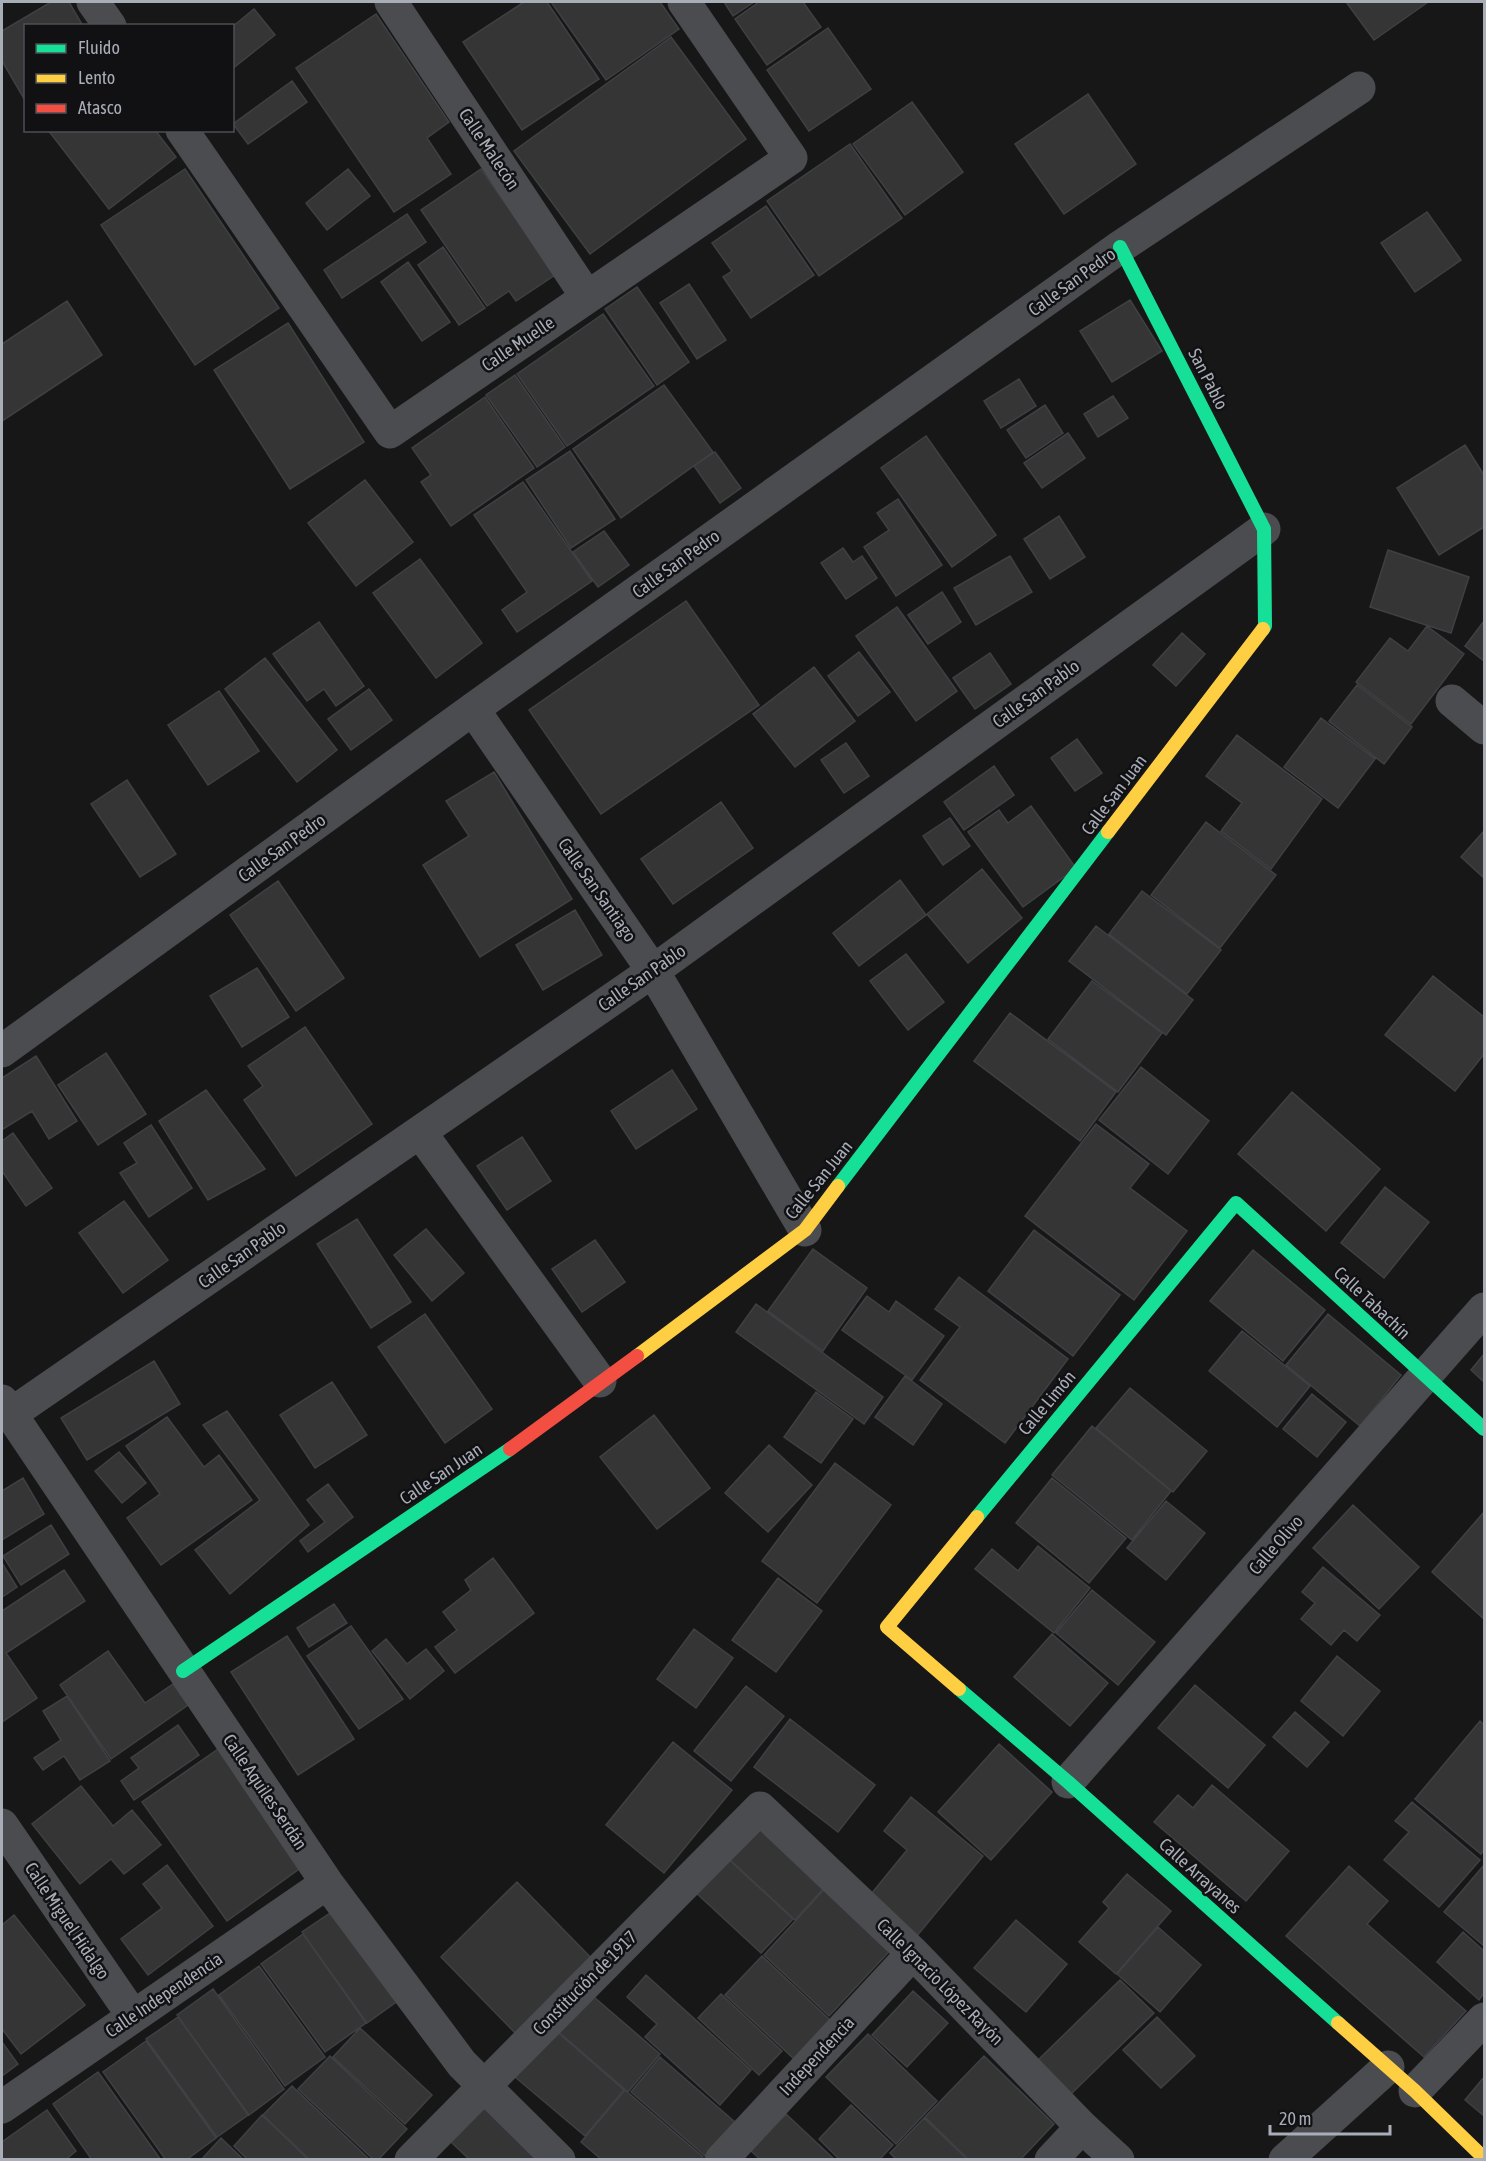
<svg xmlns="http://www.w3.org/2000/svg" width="1486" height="2161" font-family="'Asap Condensed',sans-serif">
<rect width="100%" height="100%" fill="#171717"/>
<path fill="#353536" stroke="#3f4043" stroke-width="1.5" d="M 51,2 L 69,2 L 83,26 L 26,26 L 26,102 L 2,61 L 2,31 Z
M 524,2 L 547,2 L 599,79 L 522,130 L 463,42 Z
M 551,2 L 660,2 L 679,29 L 606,80 Z
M 724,2 L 754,2 L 733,16 Z
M 759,2 L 803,2 L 821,27 L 767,65 L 735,19 Z
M 1346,2 L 1428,2 L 1374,40 Z
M 254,9 L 275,35 L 232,69 L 232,27 Z
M 376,14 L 449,122 L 427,138 L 451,174 L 394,212 L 296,68 Z
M 828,28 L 871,89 L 809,131 L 767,70 Z
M 671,37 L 746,139 L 590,254 L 514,151 Z
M 292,81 L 307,102 L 248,144 L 233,124 Z
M 1088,94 L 1136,164 L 1064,214 L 1015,144 Z
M 912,102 L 963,172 L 905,215 L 853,144 Z
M 48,130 L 155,130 L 176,157 L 109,209 Z
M 850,144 L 902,218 L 819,276 L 767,201 Z
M 185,169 L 279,308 L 195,365 L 101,225 Z
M 348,169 L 370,196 L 327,230 L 306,203 Z
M 481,169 L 555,275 L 516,301 L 509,291 L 487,306 L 421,210 Z
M 766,206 L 814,275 L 751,318 L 723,277 L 732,271 L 712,243 Z
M 1427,212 L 1461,260 L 1415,292 L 1381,243 Z
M 407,214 L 426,242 L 342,298 L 324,270 Z
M 443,247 L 485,308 L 459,325 L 418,265 Z
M 408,262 L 450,322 L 422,341 L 381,282 Z
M 689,284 L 726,340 L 697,359 L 660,303 Z
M 637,287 L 689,362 L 657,385 L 605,309 Z
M 1130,300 L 1162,351 L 1112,382 L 1080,331 Z
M 67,301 L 102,355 L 2,421 L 2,344 Z
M 603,314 L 654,386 L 567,446 L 517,374 Z
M 288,323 L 364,442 L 290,489 L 214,370 Z
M 515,375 L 565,447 L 537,467 L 486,395 Z
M 1019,379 L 1036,406 L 1001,428 L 984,401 Z
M 664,385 L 713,452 L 621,518 L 573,449 Z
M 1113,396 L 1128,418 L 1098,437 L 1084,414 Z
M 485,397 L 534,468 L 451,526 L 421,482 L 431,475 L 412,448 Z
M 1045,405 L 1063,433 L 1026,458 L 1007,430 Z
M 1068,433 L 1085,458 L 1042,488 L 1024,463 Z
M 926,436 L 996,535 L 952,567 L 881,468 Z
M 1465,445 L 1484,475 L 1484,527 L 1439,555 L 1397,488 Z
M 570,451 L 615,519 L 571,548 L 526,480 Z
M 715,452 L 741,488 L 720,503 L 694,466 Z
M 365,480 L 413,542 L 356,586 L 308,523 Z
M 523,482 L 592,581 L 517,632 L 502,610 L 527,592 L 474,515 Z
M 898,499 L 942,565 L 896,596 L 864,547 L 889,530 L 877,513 Z
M 1059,516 L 1085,557 L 1050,579 L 1024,539 Z
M 604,531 L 629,565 L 598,587 L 573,552 Z
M 843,548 L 853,562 L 862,556 L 877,578 L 846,599 L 821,563 Z
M 1388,550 L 1469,577 L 1451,633 L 1370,607 Z
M 1010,556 L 1032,592 L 976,625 L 954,588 Z
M 420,559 L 482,643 L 436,678 L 373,593 Z
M 942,592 L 961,622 L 928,644 L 908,615 Z
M 686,601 L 759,705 L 601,814 L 529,710 Z
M 897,607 L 957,691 L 916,721 L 856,636 Z
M 1484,621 L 1484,661 L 1465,646 Z
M 319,622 L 364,686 L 336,706 L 324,689 L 307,701 L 273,654 Z
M 1427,626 L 1464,654 L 1411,724 L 1356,682 L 1390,638 L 1408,651 Z
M 1182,633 L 1205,654 L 1176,686 L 1153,665 Z
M 859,652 L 890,692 L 858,716 L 828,676 Z
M 990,653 L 1011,684 L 975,709 L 953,678 Z
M 265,658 L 337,750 L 297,782 L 225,689 Z
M 814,667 L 855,721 L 795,767 L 753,714 Z
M 1357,685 L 1412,727 L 1384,764 L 1329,721 Z
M 369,689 L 392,720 L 351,750 L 328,719 Z
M 219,691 L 259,751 L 208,785 L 168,725 Z
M 1321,718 L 1375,759 L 1338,808 L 1284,767 Z
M 1237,735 L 1322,799 L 1271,869 L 1221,831 L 1242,803 L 1206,776 Z
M 1077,739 L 1102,773 L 1075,791 L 1051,758 Z
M 846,743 L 869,776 L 844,793 L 821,760 Z
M 994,766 L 1014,795 L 964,830 L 944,802 Z
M 494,772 L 572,899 L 480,957 L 423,865 L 469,836 L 446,801 Z
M 127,780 L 176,854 L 140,877 L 91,804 Z
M 721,802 L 753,848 L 673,904 L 641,859 Z
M 1031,806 L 1076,868 L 1023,907 L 968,832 L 999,810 L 1008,823 Z
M 950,818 L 970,846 L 943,865 L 923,836 Z
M 1206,822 L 1276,875 L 1220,948 L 1151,895 Z
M 1484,831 L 1484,878 L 1461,857 Z
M 982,869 L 1022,918 L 968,963 L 927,914 Z
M 900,880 L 926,915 L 859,966 L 833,933 Z
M 278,881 L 344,978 L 296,1011 L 230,915 Z
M 1142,891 L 1221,950 L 1187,994 L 1109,934 Z
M 575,910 L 602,955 L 543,990 L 516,945 Z
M 1096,926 L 1193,1000 L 1166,1035 L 1069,961 Z
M 906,954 L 944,1002 L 908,1030 L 870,981 Z
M 257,968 L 289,1017 L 242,1047 L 210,996 Z
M 1433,976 L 1484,1017 L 1484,1054 L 1455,1091 L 1385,1035 Z
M 1092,981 L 1162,1033 L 1118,1092 L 1048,1039 Z
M 1010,1013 L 1116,1092 L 1080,1141 L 974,1061 Z
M 305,1027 L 372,1124 L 296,1176 L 244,1100 L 263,1086 L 248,1066 Z
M 106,1053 L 146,1114 L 98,1145 L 58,1085 Z
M 36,1056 L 77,1121 L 49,1139 L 32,1111 L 3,1129 L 2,1126 L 2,1078 Z
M 1141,1067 L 1209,1121 L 1168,1174 L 1099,1120 Z
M 672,1070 L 697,1109 L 636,1149 L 611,1111 Z
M 206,1090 L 265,1169 L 208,1200 L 159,1121 Z
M 1292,1092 L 1380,1169 L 1326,1231 L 1238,1154 Z
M 1096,1124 L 1149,1164 L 1130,1188 L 1187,1231 L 1134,1300 L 1025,1216 Z
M 151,1125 L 192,1188 L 149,1217 L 120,1173 L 137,1163 L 124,1143 Z
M 13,1133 L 52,1188 L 26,1206 L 2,1171 L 2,1141 Z
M 522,1137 L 551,1181 L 507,1210 L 477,1166 Z
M 1385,1187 L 1429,1222 L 1384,1278 L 1341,1243 Z
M 124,1201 L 168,1260 L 123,1293 L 79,1233 Z
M 357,1219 L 411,1302 L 371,1328 L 317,1244 Z
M 426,1229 L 464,1273 L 432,1301 L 394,1255 Z
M 1034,1230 L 1120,1295 L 1073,1356 L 988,1291 Z
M 595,1240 L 625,1282 L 582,1312 L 552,1269 Z
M 813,1249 L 867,1288 L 823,1351 L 768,1311 Z
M 1253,1250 L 1325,1310 L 1283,1361 L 1210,1301 Z
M 959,1277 L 1068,1359 L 1005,1443 L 920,1380 L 960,1327 L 935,1309 Z
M 867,1296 L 889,1312 L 896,1301 L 944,1336 L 912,1380 L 842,1330 Z
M 756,1304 L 883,1397 L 864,1424 L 736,1332 Z
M 425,1314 L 492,1409 L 445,1443 L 378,1347 Z
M 1328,1314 L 1401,1375 L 1360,1426 L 1286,1365 Z
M 1242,1331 L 1310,1386 L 1277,1427 L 1209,1371 Z
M 1484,1354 L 1484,1382 L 1471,1370 Z
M 154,1361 L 180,1404 L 87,1460 L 61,1418 Z
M 905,1376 L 942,1404 L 913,1445 L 875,1417 Z
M 332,1382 L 367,1435 L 315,1468 L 280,1415 Z
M 1130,1388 L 1207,1451 L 1173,1492 L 1096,1428 Z
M 816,1392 L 853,1419 L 821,1463 L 784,1437 Z
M 1312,1394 L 1346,1422 L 1317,1457 L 1283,1429 Z
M 227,1411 L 309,1525 L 230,1594 L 195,1550 L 260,1500 L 203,1425 Z
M 654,1415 L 710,1488 L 657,1529 L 600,1457 Z
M 167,1417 L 204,1467 L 219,1455 L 252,1500 L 161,1565 L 127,1518 L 160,1494 L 126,1446 Z
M 1092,1426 L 1171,1491 L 1132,1540 L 1052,1475 Z
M 769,1445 L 812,1485 L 768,1532 L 725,1493 Z
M 119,1452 L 146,1483 L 122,1503 L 95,1471 Z
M 835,1463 L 891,1505 L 817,1603 L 762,1561 Z
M 23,1478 L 44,1514 L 2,1540 L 2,1491 Z
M 1052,1478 L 1126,1538 L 1089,1583 L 1016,1523 Z
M 328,1484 L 353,1517 L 308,1552 L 300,1541 L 325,1522 L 307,1500 Z
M 1166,1501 L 1205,1533 L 1166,1580 L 1127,1548 Z
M 1353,1505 L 1419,1567 L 1379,1609 L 1313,1548 Z
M 1484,1512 L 1484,1619 L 1432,1572 Z
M 51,1525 L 69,1554 L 21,1585 L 3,1556 Z
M 1038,1546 L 1090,1588 L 1054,1633 L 975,1569 L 992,1549 L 1018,1571 Z
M 493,1558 L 534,1613 L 455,1673 L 435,1647 L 457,1630 L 443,1612 L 471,1590 L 465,1580 Z
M 2,1563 L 17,1587 L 2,1597 Z
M 1323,1567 L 1380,1615 L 1357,1641 L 1344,1630 L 1331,1645 L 1301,1619 L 1315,1603 L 1302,1592 Z
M 64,1570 L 85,1601 L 6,1653 L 37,1698 L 2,1722 L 2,1611 Z
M 778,1578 L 822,1611 L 776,1672 L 732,1640 Z
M 1092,1590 L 1155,1642 L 1118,1685 L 1056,1633 Z
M 334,1604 L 347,1623 L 309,1647 L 297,1628 Z
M 351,1626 L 403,1699 L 359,1729 L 307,1656 Z
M 694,1629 L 733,1658 L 696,1708 L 657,1679 Z
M 1052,1634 L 1108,1683 L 1070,1726 L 1014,1677 Z
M 287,1636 L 354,1739 L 298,1775 L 231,1672 Z
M 386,1639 L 407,1664 L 426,1649 L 444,1671 L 410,1699 L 372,1651 Z
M 108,1651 L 145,1703 L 173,1684 L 188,1705 L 111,1759 L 60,1685 Z
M 1337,1656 L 1380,1691 L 1343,1736 L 1301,1701 Z
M 1195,1685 L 1265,1745 L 1228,1788 L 1158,1728 Z
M 746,1686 L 784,1716 L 731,1781 L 694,1751 Z
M 67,1696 L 110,1761 L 80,1780 L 64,1756 L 43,1770 L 34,1758 L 61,1740 L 43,1711 Z
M 1295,1712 L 1329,1742 L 1307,1767 L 1273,1737 Z
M 790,1719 L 875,1785 L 838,1832 L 754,1767 Z
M 1480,1721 L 1484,1725 L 1484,1849 L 1481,1854 L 1415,1799 Z
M 178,1725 L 199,1755 L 134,1800 L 121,1781 L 139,1768 L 131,1758 Z
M 673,1742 L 732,1790 L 664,1873 L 606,1825 Z
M 999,1744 L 1052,1792 L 991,1860 L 938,1812 Z
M 221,1747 L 306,1864 L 227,1921 L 142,1802 Z
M 1212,1785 L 1289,1851 L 1246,1901 L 1154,1822 L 1178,1795 L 1193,1808 Z
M 81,1786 L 113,1826 L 132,1810 L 161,1845 L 124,1874 L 111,1859 L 80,1884 L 32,1824 Z
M 911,1797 L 983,1856 L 911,1943 L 863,1904 L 907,1850 L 884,1831 Z
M 1412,1802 L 1480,1860 L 1439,1907 L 1384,1860 L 1409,1832 L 1395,1821 Z
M 763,1816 L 832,1879 L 795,1920 L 726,1856 Z
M 725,1856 L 793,1919 L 761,1953 L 694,1891 Z
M 167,1865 L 213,1926 L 148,1975 L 121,1939 L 162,1908 L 143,1884 Z
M 1484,1865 L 1484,1946 L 1444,1912 Z
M 1349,1866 L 1388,1901 L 1367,1924 L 1466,2011 L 1424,2057 L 1286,1936 Z
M 1127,1874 L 1171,1911 L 1116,1974 L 1079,1942 L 1109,1908 L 1103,1902 Z
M 832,1881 L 898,1942 L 829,2016 L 764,1955 Z
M 517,1882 L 596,1963 L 520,2038 L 441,1957 Z
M 342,1905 L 406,1995 L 367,2023 L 302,1932 Z
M 14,1915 L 85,2005 L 21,2054 L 2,2029 L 2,1925 Z
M 1016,1920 L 1067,1964 L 1026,2012 L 974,1968 Z
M 1158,1927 L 1201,1965 L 1160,2012 L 1117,1974 Z
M 1463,1932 L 1484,1951 L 1484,1993 L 1479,2000 L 1437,1962 Z
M 303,1934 L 366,2023 L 325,2052 L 261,1964 Z
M 762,1956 L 830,2020 L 794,2059 L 725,1995 Z
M 259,1966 L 325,2057 L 285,2086 L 219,1995 Z
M 646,1975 L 751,2070 L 720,2105 L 645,2037 L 657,2024 L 627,1997 Z
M 1120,1980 L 1154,2013 L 1070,2095 L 1037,2061 Z
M 213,1989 L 284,2089 L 249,2115 L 177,2015 Z
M 587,1991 L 660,2054 L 628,2092 L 554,2028 Z
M 913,1991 L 948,2023 L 907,2067 L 872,2035 Z
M 721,1994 L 782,2051 L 759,2075 L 698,2018 Z
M 178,2017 L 248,2115 L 217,2137 L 146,2039 Z
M 1157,2017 L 1195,2056 L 1161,2088 L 1123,2050 Z
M 360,2028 L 432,2095 L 405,2124 L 333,2057 Z
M 555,2030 L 624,2090 L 585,2136 L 515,2077 Z
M 868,2034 L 937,2101 L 896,2144 L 826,2077 Z
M 146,2041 L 216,2138 L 186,2160 L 166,2160 L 103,2072 Z
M 2,2042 L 18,2064 L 2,2076 Z
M 330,2056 L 407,2129 L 378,2160 L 374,2160 L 298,2089 Z
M 984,2056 L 1054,2124 L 1020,2160 L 969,2160 L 925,2117 Z
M 660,2057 L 735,2122 L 705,2156 L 631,2092 Z
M 98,2072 L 161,2160 L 92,2160 L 53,2104 Z
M 1484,2077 L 1484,2116 L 1465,2100 Z
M 292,2086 L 370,2160 L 310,2160 L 263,2115 Z
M 625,2090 L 703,2157 L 701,2160 L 602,2160 L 581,2142 Z
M 487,2102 L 550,2160 L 470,2160 L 450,2141 Z
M 851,2105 L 893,2145 L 879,2160 L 840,2160 L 819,2139 Z
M 47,2110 L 76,2151 L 65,2160 L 2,2160 L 2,2142 Z
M 786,2114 L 835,2160 L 761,2160 L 751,2151 Z
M 262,2115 L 309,2160 L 248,2160 L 234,2146 Z
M 924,2118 L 968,2160 L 897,2160 L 890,2153 Z
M 221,2138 L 244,2160 L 201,2160 Z"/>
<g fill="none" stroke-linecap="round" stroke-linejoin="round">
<path stroke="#4b4c50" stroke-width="33" d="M 93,2 L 110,26
M 391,2 L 587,297
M 182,130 L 390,432 L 791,158 L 684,2
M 1452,701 L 1484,728
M 473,709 L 653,971 L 805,1230
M 2,1051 L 473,709 L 1120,247 L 1359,88
M 420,1132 L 600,1381
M 2,1401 L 327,1883 L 462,2064 L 559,2160
M 11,1414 L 653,971 L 1264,529
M 1068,1782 L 1484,1309
M 2,1825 L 133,2016
M 1415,2091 L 1484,2019
M 2,2107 L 327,1883
M 411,2160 L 760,1808 L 913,1953 L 1082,2127 L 1118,2160
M 721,2160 L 913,1953
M 1051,2160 L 1082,2127
M 1285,2160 L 1388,2067"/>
<path stroke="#16e098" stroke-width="14" d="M 1120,247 L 1264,529 L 1265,626 L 1263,629
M 838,1186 L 1108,832
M 977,1517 L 1236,1203 L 1484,1429
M 183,1671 L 510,1449
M 959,1689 L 1068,1782 L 1338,2023"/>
<path stroke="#ffcf43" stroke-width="14" d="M 1108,832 L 1263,629
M 637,1356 L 805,1230 L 838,1186
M 959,1689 L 887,1627 L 977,1517
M 1338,2023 L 1415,2091 L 1484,2158"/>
<path stroke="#f24e42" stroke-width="14" d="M 510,1449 L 637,1356"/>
</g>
<g text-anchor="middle" stroke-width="5" stroke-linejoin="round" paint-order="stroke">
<g font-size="18" fill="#a8adb8" stroke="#111113">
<text transform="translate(489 149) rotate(56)" y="6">Calle Malecón</text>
<text transform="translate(1072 282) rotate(-36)" y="6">Calle San Pedro</text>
<text transform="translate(518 344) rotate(-34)" y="6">Calle Muelle</text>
<text transform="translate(1208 379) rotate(63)" y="6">San Pablo</text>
<text transform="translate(676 564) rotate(-36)" y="6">Calle San Pedro</text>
<text transform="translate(1036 694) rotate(-36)" y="6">Calle San Pablo</text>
<text transform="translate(1114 795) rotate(-53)" y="6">Calle San Juan</text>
<text transform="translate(282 848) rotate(-36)" y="6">Calle San Pedro</text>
<text transform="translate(597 890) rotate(55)" y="6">Calle San Santiago</text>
<text transform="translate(642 978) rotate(-35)" y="6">Calle San Pablo</text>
<text transform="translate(819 1180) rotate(-51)" y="6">Calle San Juan</text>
<text transform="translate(242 1255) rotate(-35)" y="6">Calle San Pablo</text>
<text transform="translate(1372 1303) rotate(43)" y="6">Calle Tabachín</text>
<text transform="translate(1047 1403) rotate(-50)" y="6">Calle Limón</text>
<text transform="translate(441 1474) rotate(-34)" y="6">Calle San Juan</text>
<text transform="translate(1276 1545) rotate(-49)" y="6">Calle Olivo</text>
<text transform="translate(265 1792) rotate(56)" y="6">Calle Aquiles Serdán</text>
<text transform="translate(1200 1876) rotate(42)" y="6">Calle Arrayanes</text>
<text transform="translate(67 1921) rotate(56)" y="6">Calle Miguel Hidalgo</text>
<text transform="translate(940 1982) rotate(45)" y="6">Calle Ignacio López Rayón</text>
<text transform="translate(585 1983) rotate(-45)" y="6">Constitución de 1917</text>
<text transform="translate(164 1995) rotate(-34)" y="6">Calle Independencia</text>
<text transform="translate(817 2056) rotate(-47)" y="6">Independencia</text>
</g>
</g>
<rect width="1486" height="2161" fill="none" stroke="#a8adb8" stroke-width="6"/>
<rect x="24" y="24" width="210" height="108" fill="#111113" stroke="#4d4f55" stroke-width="1.5"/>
<rect x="36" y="44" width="30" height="9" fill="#16e098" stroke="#4d4f55" stroke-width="1.5"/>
<text x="78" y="54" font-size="18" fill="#a8adb8">Fluido</text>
<rect x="36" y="74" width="30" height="9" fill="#ffcf43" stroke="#4d4f55" stroke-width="1.5"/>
<text x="78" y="84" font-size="18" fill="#a8adb8">Lento</text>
<rect x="36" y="104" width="30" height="9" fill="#f24e42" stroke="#4d4f55" stroke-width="1.5"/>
<text x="78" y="114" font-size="18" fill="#a8adb8">Atasco</text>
<path d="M1270 2125v9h120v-9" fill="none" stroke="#a8adb8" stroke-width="3"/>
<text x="1279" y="2125" font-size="18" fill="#a8adb8" stroke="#111113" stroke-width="4.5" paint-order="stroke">20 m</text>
</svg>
